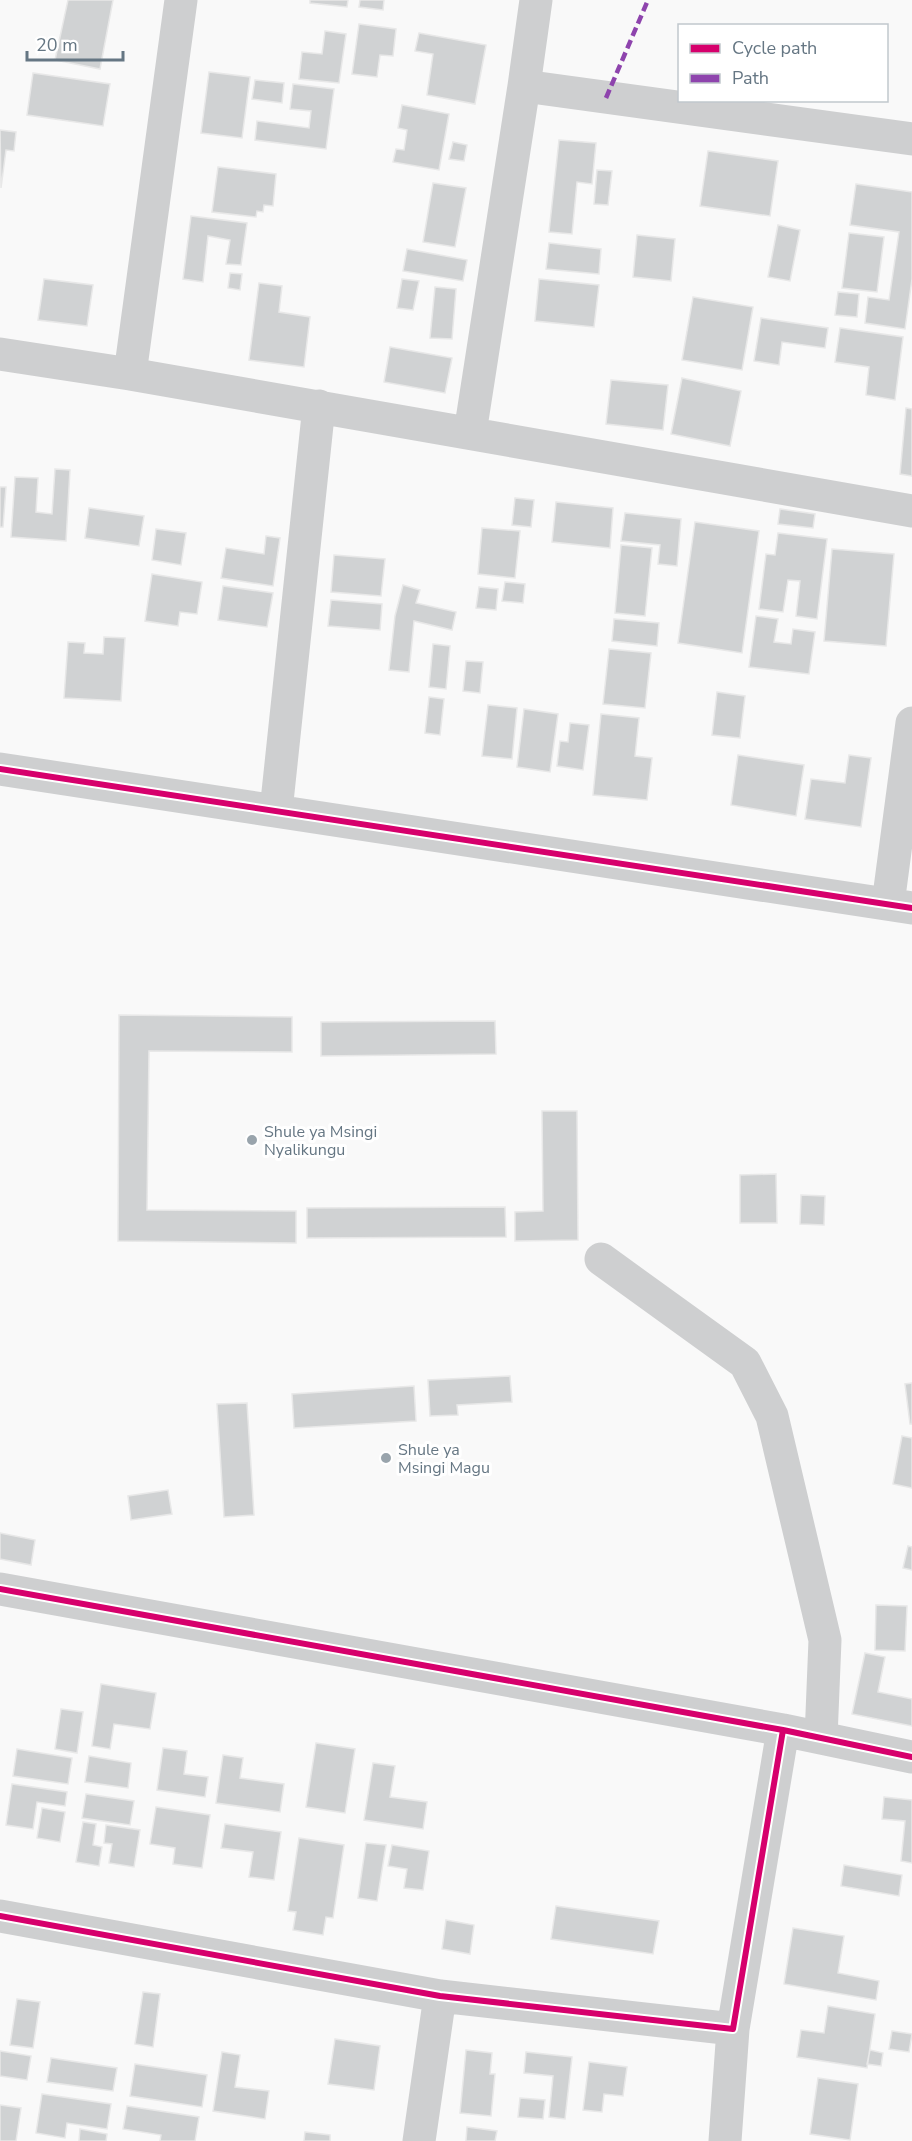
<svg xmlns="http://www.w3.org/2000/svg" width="912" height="2141" font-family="'Nunito Sans',sans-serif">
<rect width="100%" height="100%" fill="#f9f9f9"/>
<path fill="#d0d2d3" stroke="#e8e8e8" stroke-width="1.5" d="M 68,0 L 113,0 L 100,69 L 55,60 Z
M 310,0 L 348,0 L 347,7 L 310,3 Z
M 360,0 L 384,0 L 383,10 L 359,7 Z
M 359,24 L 396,29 L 393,56 L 380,55 L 377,77 L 352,74 Z
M 325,31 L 346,34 L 339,83 L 299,79 L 302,52 L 322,54 Z
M 419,33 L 486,45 L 475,104 L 427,95 L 433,54 L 415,51 Z
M 209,72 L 250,77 L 242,138 L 201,133 Z
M 33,73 L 110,84 L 103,126 L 27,115 Z
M 255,80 L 284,83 L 282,103 L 252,99 Z
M 293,84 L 334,89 L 326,149 L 255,140 L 257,121 L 309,128 L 311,111 L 290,109 Z
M 402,105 L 449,114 L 439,170 L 393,162 L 396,149 L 404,150 L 407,130 L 398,128 Z
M 0,130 L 16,132 L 14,151 L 6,150 L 1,188 Z
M 559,140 L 596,143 L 592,184 L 577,182 L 572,234 L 549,232 Z
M 453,142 L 467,145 L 464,161 L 449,159 Z
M 708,151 L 778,161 L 770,216 L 700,206 Z
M 218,167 L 276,174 L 273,206 L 264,205 L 263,212 L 257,211 L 256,217 L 212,212 Z
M 597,170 L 612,171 L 608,205 L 594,204 Z
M 433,183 L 466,188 L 455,247 L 423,242 Z
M 856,184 L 912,192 L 912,279 L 905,329 L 865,323 L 868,297 L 889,300 L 899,232 L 850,225 Z
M 191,216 L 247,223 L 241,265 L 226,264 L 230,240 L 208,236 L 203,282 L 183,279 Z
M 778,225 L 800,230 L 790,281 L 768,277 Z
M 849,233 L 884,237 L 877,292 L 842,288 Z
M 637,235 L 675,239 L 671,281 L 633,277 Z
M 549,243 L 601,249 L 599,274 L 546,269 Z
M 407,249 L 467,260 L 463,281 L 403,271 Z
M 230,273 L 242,274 L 240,290 L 228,288 Z
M 44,279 L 93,285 L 87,326 L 38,320 Z
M 402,279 L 419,281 L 413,310 L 397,308 Z
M 539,279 L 599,285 L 594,327 L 535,321 Z
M 259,283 L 282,286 L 279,312 L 310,317 L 304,367 L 249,360 Z
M 435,287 L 456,289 L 452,339 L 430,338 Z
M 838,292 L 859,294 L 857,317 L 835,315 Z
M 693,297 L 753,307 L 742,370 L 682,360 Z
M 761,318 L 828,328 L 825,348 L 782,342 L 779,365 L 754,361 Z
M 840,328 L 903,337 L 895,400 L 866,395 L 869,367 L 835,362 Z
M 390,347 L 452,358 L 445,393 L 384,382 Z
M 682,378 L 741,391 L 730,446 L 671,434 Z
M 611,380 L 668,385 L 663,430 L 606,424 Z
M 906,408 L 912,409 L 912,476 L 900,474 Z
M 55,469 L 70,470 L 66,541 L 11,537 L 15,477 L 38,478 L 36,512 L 52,514 Z
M 0,487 L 6,487 L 3,527 L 0,527 Z
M 515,498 L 534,500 L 531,527 L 512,525 Z
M 556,502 L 613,508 L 610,548 L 552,542 Z
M 89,508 L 144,516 L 139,546 L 85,538 Z
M 780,509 L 815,514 L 813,528 L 778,524 Z
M 625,513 L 681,519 L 677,566 L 658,564 L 660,545 L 621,541 Z
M 695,522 L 759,531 L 742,653 L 678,643 Z
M 482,528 L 520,531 L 515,578 L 478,574 Z
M 156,529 L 186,533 L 181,565 L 152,560 Z
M 778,533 L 827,539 L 817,619 L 796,616 L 800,581 L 788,580 L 783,612 L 759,609 L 766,554 L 775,555 Z
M 266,536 L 280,538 L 273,586 L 221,578 L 226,548 L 264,554 Z
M 621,545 L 652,548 L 645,616 L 615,613 Z
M 832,549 L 894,554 L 886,646 L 824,641 Z
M 334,555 L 385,559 L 381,596 L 331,592 Z
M 152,574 L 202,582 L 197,614 L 180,612 L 178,626 L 145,621 Z
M 505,582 L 525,584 L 523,603 L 502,601 Z
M 403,585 L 420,590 L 416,603 L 456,612 L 452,630 L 414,621 L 409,672 L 389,670 L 395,616 Z
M 223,586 L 273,593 L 267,627 L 218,620 Z
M 479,587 L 498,589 L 496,610 L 476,608 Z
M 331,600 L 382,604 L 380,630 L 328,626 Z
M 756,616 L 778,619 L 774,642 L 791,644 L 793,629 L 815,632 L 809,674 L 749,667 Z
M 614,619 L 659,623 L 657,646 L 612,641 Z
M 104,637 L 125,638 L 121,701 L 64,698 L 68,642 L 85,643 L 84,653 L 103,654 Z
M 433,644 L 450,646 L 446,689 L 429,687 Z
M 609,649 L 651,653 L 645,708 L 603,704 Z
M 466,661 L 483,662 L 480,693 L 463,691 Z
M 717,692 L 745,696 L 740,738 L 712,735 Z
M 429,697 L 444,699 L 440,735 L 425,733 Z
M 488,705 L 517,708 L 512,759 L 482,756 Z
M 524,709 L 558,714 L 550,772 L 517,767 Z
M 601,714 L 639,718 L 635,756 L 652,758 L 647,800 L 593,795 Z
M 570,723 L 589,725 L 583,770 L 557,766 L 560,741 L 568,742 Z
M 738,755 L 804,765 L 796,816 L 731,805 Z
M 849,755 L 871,758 L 861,827 L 805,819 L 811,779 L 845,783 Z
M 119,1015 L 292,1017 L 292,1052 L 149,1051 L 147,1210 L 296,1211 L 296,1243 L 118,1241 Z
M 495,1021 L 496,1054 L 321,1056 L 321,1022 Z
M 542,1111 L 577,1111 L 578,1240 L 515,1241 L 515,1212 L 543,1211 Z
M 776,1174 L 777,1223 L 740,1223 L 740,1175 Z
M 801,1195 L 825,1196 L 824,1225 L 800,1224 Z
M 505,1207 L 506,1237 L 307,1238 L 307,1208 Z
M 510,1376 L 512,1402 L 457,1405 L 458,1415 L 430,1416 L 428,1380 Z
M 912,1383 L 912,1424 L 910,1424 L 905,1384 Z
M 414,1386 L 416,1421 L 294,1428 L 292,1394 Z
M 247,1403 L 254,1515 L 224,1517 L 217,1404 Z
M 902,1436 L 912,1438 L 912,1488 L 893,1484 Z
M 168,1490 L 172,1514 L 131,1520 L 128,1496 Z
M 0,1533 L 35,1540 L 31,1565 L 0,1559 Z
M 908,1546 L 912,1547 L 912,1570 L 903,1568 Z
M 876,1605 L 907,1606 L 905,1651 L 875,1650 Z
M 865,1653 L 885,1657 L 878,1692 L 912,1699 L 912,1726 L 852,1714 Z
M 101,1684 L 156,1693 L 150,1729 L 114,1724 L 110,1749 L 92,1746 Z
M 61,1709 L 83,1712 L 77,1753 L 55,1749 Z
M 316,1743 L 355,1749 L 345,1813 L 306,1807 Z
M 163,1748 L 187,1751 L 184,1774 L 208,1777 L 205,1797 L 157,1790 Z
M 17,1749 L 72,1758 L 68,1784 L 13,1776 Z
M 223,1755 L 243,1758 L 240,1778 L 284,1784 L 280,1812 L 216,1803 Z
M 89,1756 L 131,1763 L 128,1788 L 85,1782 Z
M 373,1763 L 395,1766 L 390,1797 L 427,1802 L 423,1829 L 364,1820 Z
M 12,1784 L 67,1792 L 65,1806 L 37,1802 L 33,1829 L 6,1825 Z
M 86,1794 L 134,1801 L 130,1825 L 82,1818 Z
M 884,1797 L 912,1800 L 912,1863 L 901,1861 L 905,1821 L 882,1819 Z
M 156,1807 L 210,1815 L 202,1868 L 173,1864 L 175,1848 L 150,1844 Z
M 42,1808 L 65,1812 L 60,1842 L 37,1838 Z
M 83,1822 L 96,1824 L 93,1845 L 102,1847 L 99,1866 L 76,1862 Z
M 225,1824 L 281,1832 L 274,1880 L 249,1877 L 253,1852 L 221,1848 Z
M 106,1825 L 140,1830 L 134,1867 L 109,1863 L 112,1844 L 104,1843 Z
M 299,1838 L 344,1845 L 333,1918 L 326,1917 L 323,1935 L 293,1930 L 296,1912 L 288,1911 Z
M 366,1843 L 386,1845 L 377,1901 L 358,1898 Z
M 392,1845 L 429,1851 L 423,1890 L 404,1888 L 407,1869 L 388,1866 Z
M 844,1865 L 902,1875 L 899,1896 L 841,1886 Z
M 556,1906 L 659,1921 L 653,1954 L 551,1939 Z
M 446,1920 L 474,1925 L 470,1954 L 442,1949 Z
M 793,1928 L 844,1936 L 838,1973 L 879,1981 L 876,2000 L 784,1984 Z
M 143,1992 L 160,1994 L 153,2047 L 135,2044 Z
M 17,1999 L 40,2002 L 33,2048 L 10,2045 Z
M 828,2006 L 875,2014 L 867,2068 L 797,2057 L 801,2030 L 824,2033 Z
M 892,2031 L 912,2034 L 909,2052 L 889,2049 Z
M 335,2039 L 380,2046 L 374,2090 L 328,2084 Z
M 466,2050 L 492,2053 L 490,2074 L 495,2074 L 491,2116 L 460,2113 Z
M 870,2050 L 883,2053 L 881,2066 L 867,2064 Z
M 0,2051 L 31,2056 L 27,2080 L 0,2076 Z
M 222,2052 L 240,2055 L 235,2087 L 269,2091 L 265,2119 L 213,2111 Z
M 526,2052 L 572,2057 L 565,2119 L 549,2117 L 553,2076 L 524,2073 Z
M 51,2058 L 117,2068 L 113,2091 L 47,2082 Z
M 589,2062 L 627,2067 L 623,2096 L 604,2094 L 602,2112 L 583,2110 Z
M 135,2064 L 207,2075 L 202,2107 L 130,2096 Z
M 818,2078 L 858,2084 L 850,2140 L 810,2134 Z
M 42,2094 L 111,2104 L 107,2129 L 67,2123 L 65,2138 L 36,2133 Z
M 520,2098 L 545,2100 L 543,2119 L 518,2117 Z
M 0,2105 L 21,2108 L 16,2141 L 0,2141 Z
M 127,2106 L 199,2117 L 195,2141 L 160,2141 L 161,2135 L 123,2129 Z
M 467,2127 L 497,2131 L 495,2141 L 466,2141 Z
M 80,2129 L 107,2134 L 106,2141 L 79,2141 Z
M 305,2132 L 330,2135 L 330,2141 L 304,2141 Z"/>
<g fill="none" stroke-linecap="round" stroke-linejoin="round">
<path stroke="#cecfd0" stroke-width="33" d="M 536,0 L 524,86 L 912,139
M 0,354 L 130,374 L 181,0
M 130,374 L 912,511
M 470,433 L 524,86
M 0,769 L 912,908
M 276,811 L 319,406
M 888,904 L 912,723
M 601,1259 L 745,1363 L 772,1416 L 825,1640 L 821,1738
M 0,1589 L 783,1730 L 912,1757
M 0,1916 L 440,1996 L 733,2029 L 783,1730
M 419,2141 L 440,1996
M 725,2141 L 733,2029"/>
<path stroke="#8e44ad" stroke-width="4.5" stroke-dasharray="9 4.5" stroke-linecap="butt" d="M 606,98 L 648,0"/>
<defs>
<path id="cycleway" d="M 0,769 L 912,908
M 0,1589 L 783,1730 L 912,1757
M 0,1916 L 440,1996 L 733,2029 L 783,1730"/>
</defs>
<use href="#cycleway" stroke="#fff" stroke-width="10"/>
<use href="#cycleway" stroke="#d6006c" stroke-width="6"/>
</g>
<g fill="#99a4ac" stroke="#fff" stroke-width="2">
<circle cx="252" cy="1140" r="6"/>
<circle cx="386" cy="1458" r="6"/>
</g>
<g text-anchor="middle" stroke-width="6" stroke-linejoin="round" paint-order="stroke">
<g font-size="16" fill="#657683" stroke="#fff" text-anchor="start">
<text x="264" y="1137">Shule ya Msingi<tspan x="264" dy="18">Nyalikungu</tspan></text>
<text x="398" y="1455">Shule ya<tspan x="398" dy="18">Msingi Magu</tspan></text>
</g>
</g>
<rect x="678" y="24" width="210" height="78" fill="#ffffff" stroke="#c1c8cd" stroke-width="1.5"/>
<rect x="690" y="44" width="30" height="9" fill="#d6006c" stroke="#c1c8cd" stroke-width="1.5"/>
<text x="732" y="54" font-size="18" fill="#657683">Cycle path</text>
<rect x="690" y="74" width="30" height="9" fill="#8e44ad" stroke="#c1c8cd" stroke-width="1.5"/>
<text x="732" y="84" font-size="18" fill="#657683">Path</text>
<path d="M27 51v9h96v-9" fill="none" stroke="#657683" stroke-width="3"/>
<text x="36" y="51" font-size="18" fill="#657683" stroke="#ffffff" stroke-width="4.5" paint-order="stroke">20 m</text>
</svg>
